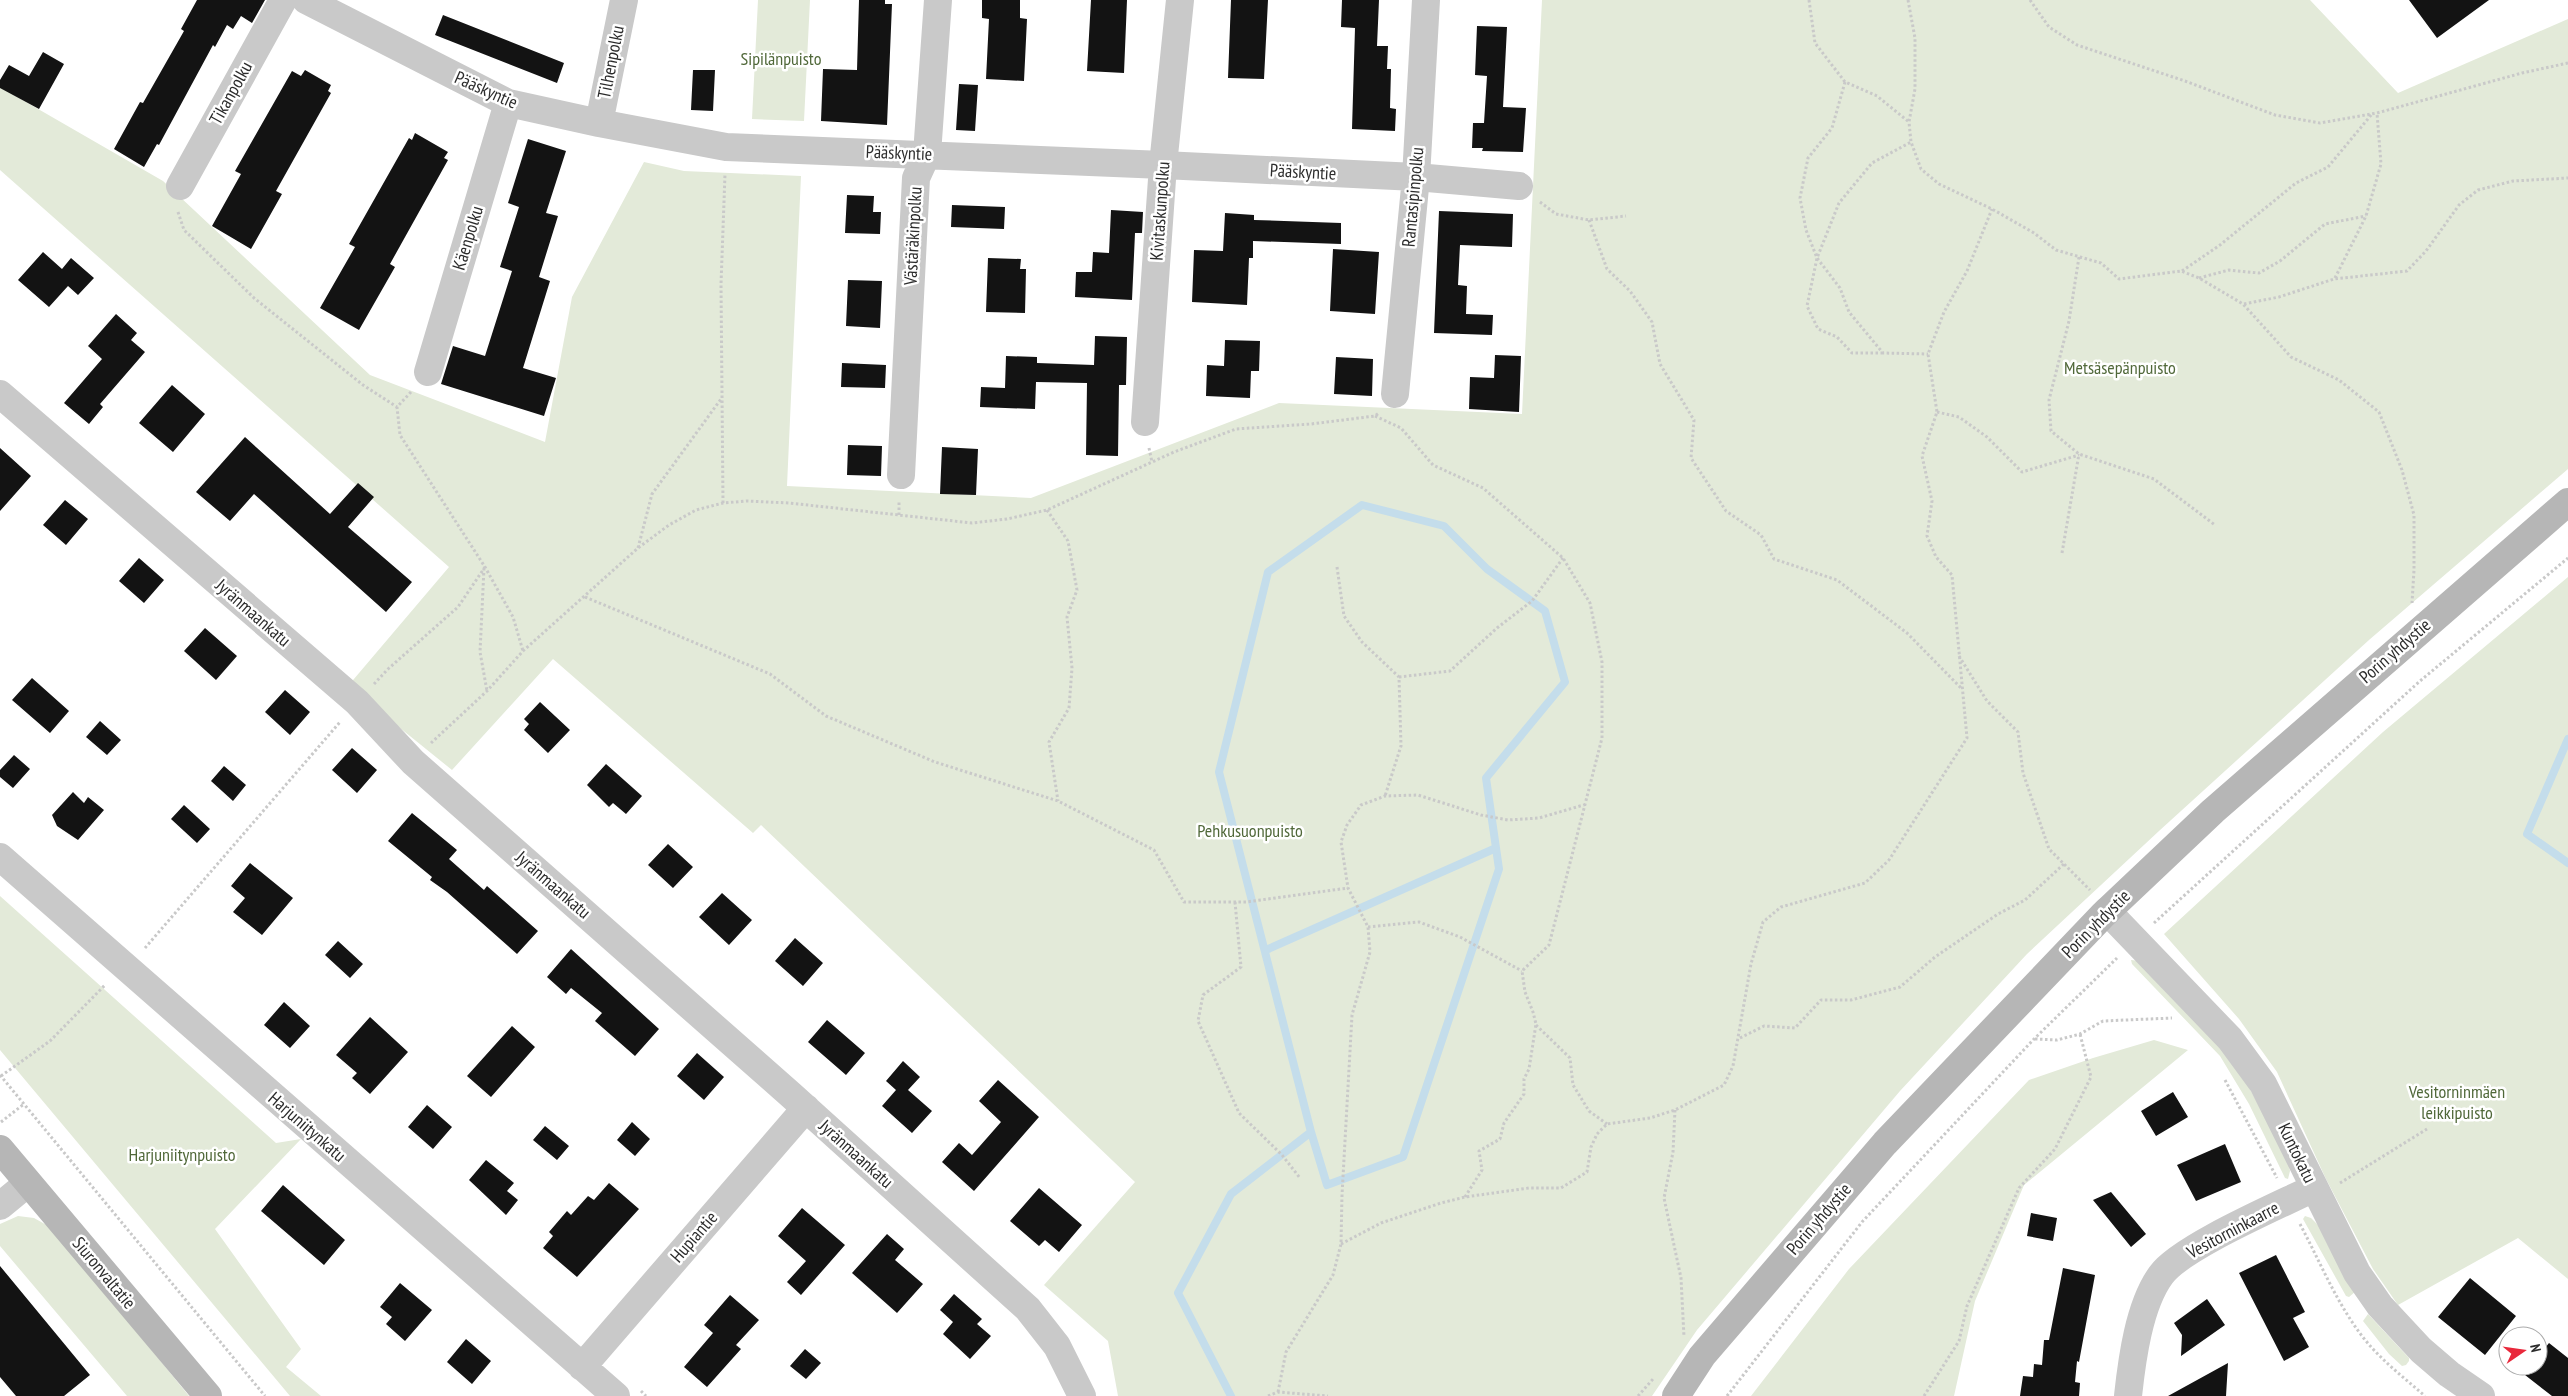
<svg xmlns="http://www.w3.org/2000/svg" width="2568" height="1396" font-family="'PT Sans Narrow',sans-serif">
<rect width="100%" height="100%" fill="#fff"/>
<path fill="#e3ead9" d="M 758,0 L 810,0 L 804,121 L 752,119 Z
M 1542,0 L 2310,0 L 2398,93 L 2568,19 L 2568,469 L 2369,640 L 2159,831 L 2027,954 L 1900,1091 L 1697,1330 L 1652,1396 L 1118,1396 L 1108,1341 L 1044,1285 L 1135,1182 L 761,825 L 753,833 L 553,659 L 452,770 L 348,686 L 449,567 L 0,170 L 0,87 L 163,181 L 370,375 L 545,442 L 572,297 L 644,162 L 684,171 L 801,176 L 787,486 L 1031,498 L 1279,403 L 1522,414 Z
M 2568,577 L 2568,1279 L 2518,1238 L 2398,1305 L 2373,1269 L 2326,1179 L 2277,1072 L 2239,1019 L 2164,934 L 2383,732 Z
M 0,896 L 276,1143 L 301,1139 L 215,1229 L 301,1349 L 286,1367 L 321,1396 L 290,1396 L 0,1050 Z
M 2131,960 L 2140,961 L 2230,1052 L 2288,1160 L 2290,1171 L 2288,1179 L 2285,1178 L 2249,1104 L 2220,1056 L 2132,964 Z
M 2154,1040 L 2188,1050 L 2024,1185 L 1975,1301 L 1954,1396 L 1751,1396 L 1849,1269 L 2029,1080 L 2093,1058 Z
M 18,1216 L 34,1218 L 52,1228 L 189,1396 L 127,1396 L 0,1246 L 0,1224 Z
M 2305,1216 L 2311,1218 L 2319,1226 L 2355,1292 L 2349,1297 L 2346,1296 L 2303,1219 Z
M 2368,1314 L 2409,1358 L 2409,1361 L 2406,1365 L 2402,1366 L 2389,1354 L 2363,1321 Z"/>
<g fill="none" stroke-linecap="round" stroke-linejoin="round">
<path stroke="#c4ddeb" stroke-width="8" d="M 2568,739 L 2527,834 L 2568,863
M 1266,950 L 1496,848
M 1231,1396 L 1178,1293 L 1231,1194 L 1311,1132 L 1219,772 L 1268,572 L 1362,505 L 1444,526 L 1487,569 L 1545,611 L 1565,682 L 1486,778 L 1499,869 L 1403,1157 L 1327,1185 L 1311,1132"/>
</g>
<path fill="#131313" d="M 197,0 L 265,0 L 252,23 L 241,16 L 233,29 L 227,25 L 215,47 L 213,45 L 159,145 L 157,144 L 144,167 L 114,149 L 140,102 L 143,103 L 184,31 L 181,29 Z
M 859,0 L 885,0 L 885,4 L 892,4 L 887,125 L 821,121 L 823,69 L 857,70 Z
M 982,0 L 1020,0 L 1020,18 L 1027,19 L 1024,81 L 986,79 L 989,19 L 982,18 Z
M 1091,0 L 1127,0 L 1124,73 L 1087,71 Z
M 1231,0 L 1268,0 L 1264,79 L 1228,78 Z
M 1342,0 L 1379,0 L 1377,46 L 1388,46 L 1387,69 L 1391,69 L 1390,108 L 1396,109 L 1395,131 L 1352,129 L 1355,28 L 1341,27 Z
M 2409,0 L 2489,0 L 2437,38 Z
M 443,15 L 564,63 L 557,83 L 435,35 Z
M 1477,26 L 1507,27 L 1503,107 L 1526,108 L 1523,152 L 1482,151 L 1483,148 L 1472,148 L 1473,123 L 1484,123 L 1487,76 L 1475,75 Z
M 43,52 L 64,64 L 39,109 L 0,88 L 0,80 L 9,65 L 29,76 Z
M 305,70 L 331,85 L 328,91 L 331,93 L 276,191 L 282,194 L 251,249 L 212,226 L 241,174 L 235,171 L 292,71 L 301,76 Z
M 693,70 L 715,70 L 713,111 L 691,110 Z
M 959,84 L 978,85 L 975,131 L 956,130 Z
M 415,133 L 448,152 L 444,158 L 448,160 L 390,264 L 395,267 L 359,330 L 320,308 L 355,247 L 349,244 L 409,138 L 412,140 Z
M 528,139 L 566,151 L 546,213 L 558,216 L 539,277 L 550,281 L 523,368 L 556,378 L 544,416 L 441,384 L 453,346 L 485,356 L 512,271 L 500,267 L 519,207 L 508,203 Z
M 847,195 L 874,196 L 873,212 L 881,212 L 880,234 L 845,233 Z
M 952,205 L 1005,207 L 1004,229 L 951,227 Z
M 1111,210 L 1143,212 L 1142,233 L 1135,233 L 1132,300 L 1075,297 L 1076,272 L 1092,272 L 1093,252 L 1109,253 Z
M 1439,211 L 1513,214 L 1512,247 L 1460,245 L 1458,285 L 1467,286 L 1466,314 L 1493,315 L 1492,335 L 1434,333 Z
M 1225,213 L 1254,215 L 1254,220 L 1341,223 L 1341,244 L 1253,241 L 1253,258 L 1249,258 L 1247,305 L 1192,302 L 1194,250 L 1223,251 Z
M 1333,249 L 1379,252 L 1375,314 L 1330,311 Z
M 43,252 L 62,269 L 71,258 L 94,278 L 78,295 L 68,286 L 49,307 L 18,280 Z
M 988,258 L 1021,259 L 1020,269 L 1026,269 L 1025,313 L 986,312 Z
M 848,280 L 882,281 L 880,328 L 846,326 Z
M 116,314 L 137,333 L 131,340 L 145,352 L 100,404 L 103,407 L 89,424 L 64,403 L 102,359 L 88,346 Z
M 1095,336 L 1127,337 L 1126,385 L 1119,385 L 1118,456 L 1086,455 L 1087,383 L 1036,382 L 1035,409 L 980,407 L 981,387 L 1005,388 L 1006,356 L 1037,357 L 1037,363 L 1094,365 Z
M 1225,340 L 1260,341 L 1259,371 L 1251,371 L 1250,398 L 1206,396 L 1207,365 L 1224,366 Z
M 1495,355 L 1521,356 L 1519,412 L 1469,409 L 1470,377 L 1494,378 Z
M 1336,357 L 1373,359 L 1372,396 L 1334,394 Z
M 842,363 L 886,365 L 885,388 L 841,387 Z
M 172,385 L 205,414 L 173,452 L 139,423 Z
M 245,437 L 330,514 L 358,483 L 374,497 L 348,527 L 412,582 L 386,612 L 254,494 L 230,521 L 196,492 Z
M 848,445 L 882,446 L 881,476 L 847,475 Z
M 942,447 L 978,449 L 976,495 L 940,494 Z
M 0,448 L 31,476 L 0,511 Z
M 65,500 L 88,519 L 66,545 L 43,525 Z
M 139,558 L 164,580 L 144,603 L 119,581 Z
M 205,628 L 237,656 L 216,680 L 184,651 Z
M 32,678 L 69,711 L 50,733 L 12,700 Z
M 285,690 L 310,712 L 290,735 L 265,712 Z
M 540,702 L 570,730 L 548,753 L 524,730 L 529,724 L 524,719 Z
M 100,721 L 121,740 L 107,755 L 86,737 Z
M 352,748 L 377,770 L 357,793 L 332,770 Z
M 14,755 L 30,769 L 13,788 L 0,777 L 0,770 Z
M 606,764 L 642,796 L 626,814 L 613,803 L 609,807 L 587,785 Z
M 224,766 L 246,785 L 233,801 L 211,781 Z
M 73,792 L 84,803 L 88,797 L 104,810 L 78,840 L 57,826 L 52,815 Z
M 184,805 L 210,829 L 197,843 L 171,819 Z
M 412,813 L 457,850 L 449,859 L 484,890 L 487,886 L 538,931 L 517,954 L 447,892 L 430,880 L 432,877 L 388,841 Z
M 668,844 L 693,867 L 673,888 L 648,865 Z
M 250,863 L 293,898 L 262,935 L 233,912 L 245,898 L 231,886 Z
M 722,893 L 752,920 L 729,945 L 699,917 Z
M 795,938 L 823,963 L 803,986 L 775,961 Z
M 338,941 L 363,964 L 350,978 L 325,955 Z
M 571,949 L 659,1029 L 635,1056 L 595,1021 L 602,1013 L 571,988 L 566,994 L 547,977 Z
M 284,1002 L 310,1026 L 290,1048 L 264,1025 Z
M 370,1017 L 408,1052 L 370,1094 L 352,1078 L 357,1073 L 336,1055 Z
M 827,1020 L 865,1053 L 846,1075 L 808,1042 Z
M 512,1026 L 535,1047 L 491,1097 L 467,1076 Z
M 697,1053 L 724,1077 L 704,1100 L 677,1076 Z
M 903,1061 L 920,1077 L 908,1090 L 932,1111 L 912,1133 L 882,1106 L 896,1090 L 886,1081 Z
M 998,1080 L 1039,1117 L 974,1191 L 942,1162 L 959,1143 L 972,1155 L 1001,1122 L 979,1101 Z
M 2173,1092 L 2188,1117 L 2156,1136 L 2141,1111 Z
M 427,1105 L 452,1127 L 433,1149 L 408,1127 Z
M 632,1122 L 650,1139 L 635,1156 L 617,1140 Z
M 545,1126 L 569,1146 L 557,1160 L 533,1140 Z
M 2225,1144 L 2241,1182 L 2196,1201 L 2177,1165 Z
M 486,1160 L 514,1183 L 507,1191 L 518,1200 L 506,1215 L 469,1180 Z
M 609,1183 L 639,1209 L 577,1277 L 543,1248 L 553,1236 L 549,1232 L 567,1211 L 571,1215 L 588,1196 L 594,1200 Z
M 283,1185 L 345,1240 L 324,1265 L 261,1211 Z
M 1039,1188 L 1082,1225 L 1059,1252 L 1045,1240 L 1039,1246 L 1010,1221 Z
M 2111,1192 L 2146,1234 L 2131,1247 L 2093,1200 Z
M 802,1208 L 845,1245 L 801,1295 L 787,1282 L 806,1261 L 778,1236 Z
M 2031,1213 L 2057,1218 L 2053,1241 L 2027,1236 Z
M 887,1234 L 904,1249 L 895,1260 L 923,1284 L 897,1313 L 852,1273 Z
M 2276,1255 L 2305,1312 L 2293,1318 L 2309,1347 L 2284,1361 L 2239,1273 Z
M 0,1266 L 90,1375 L 64,1396 L 16,1396 L 0,1377 Z
M 2063,1268 L 2095,1275 L 2079,1362 L 2077,1361 L 2075,1382 L 2080,1383 L 2079,1396 L 2020,1396 L 2023,1376 L 2033,1377 L 2034,1364 L 2042,1365 L 2044,1340 L 2049,1340 Z
M 2470,1278 L 2516,1316 L 2485,1355 L 2438,1317 Z
M 400,1283 L 432,1310 L 405,1341 L 386,1324 L 392,1317 L 380,1307 Z
M 954,1294 L 982,1319 L 977,1324 L 991,1336 L 970,1359 L 943,1334 L 953,1322 L 940,1310 Z
M 730,1295 L 759,1320 L 736,1345 L 741,1349 L 707,1387 L 684,1367 L 713,1333 L 704,1325 Z
M 2207,1299 L 2225,1325 L 2181,1356 L 2182,1335 L 2174,1323 Z
M 466,1339 L 491,1361 L 472,1384 L 447,1362 Z
M 2549,1343 L 2568,1358 L 2568,1396 L 2552,1396 L 2525,1375 L 2532,1366 L 2538,1366 L 2538,1357 Z
M 805,1349 L 821,1363 L 806,1379 L 790,1366 Z
M 2228,1363 L 2226,1396 L 2168,1396 Z"/>
<g fill="none" stroke-linecap="round" stroke-linejoin="round">
<path stroke="#c9c9c9" stroke-width="3" stroke-dasharray="2.5 2.5" stroke-linecap="butt" d="M 1809,0 L 1815,43 L 1845,82 L 1877,96 L 1909,122
M 1908,0 L 1915,38 L 1915,89 L 1909,122 L 1911,142 L 1921,169 L 1939,184 L 1992,209 L 2034,233 L 2056,250 L 2101,263 L 2119,279 L 2181,271 L 2199,278 L 2243,304 L 2291,357 L 2339,380 L 2379,412 L 2402,470 L 2414,515 L 2414,570 L 2412,603
M 2030,0 L 2049,27 L 2077,45 L 2185,81 L 2275,115 L 2320,123 L 2377,113 L 2522,73 L 2568,63
M 1845,82 L 1832,128 L 1808,158 L 1800,198 L 1806,230 L 1817,258 L 1840,288 L 1849,312 L 1883,353 L 1928,354
M 1540,202 L 1556,214 L 1589,220 L 1626,216
M 178,212 L 184,230 L 254,298 L 363,385 L 397,407
M 1589,220 L 1607,269 L 1630,291 L 1652,322 L 1660,364 L 1694,420 L 1691,458 L 1726,511 L 1761,535 L 1774,559 L 1837,580 L 1907,633 L 1962,689
M 2079,257 L 2069,321 L 2049,400 L 2051,431 L 2079,454 L 2154,479 L 2215,525
M 2182,271 L 2220,245 L 2296,183 L 2328,167 L 2372,114
M 2199,278 L 2229,270 L 2259,273 L 2280,261 L 2325,224 L 2366,216
M 2335,278 L 2366,216 L 2381,164 L 2377,113
M 2244,304 L 2279,297 L 2334,279 L 2407,271 L 2426,251 L 2459,205 L 2478,190 L 2513,181 L 2568,178
M 1883,353 L 1852,353 L 1837,337 L 1818,329 L 1807,306 L 1817,258 L 1839,203 L 1872,163 L 1911,142
M 411,392 L 397,407 L 400,435 L 485,567 L 513,617 L 523,651
M 1937,412 L 1959,417 L 1987,437 L 2022,472 L 2079,455
M 1375,416 L 1401,428 L 1433,465 L 1483,488 L 1563,558 L 1590,603 L 1602,662 L 1602,738 L 1549,945 L 1522,971
M 1149,448 L 1152,462
M 723,503 L 721,284 L 725,174
M 1047,510 L 1068,541 L 1077,590 L 1067,617 L 1072,668 L 1069,708 L 1049,742 L 1058,801
M 899,515 L 899,500
M 638,548 L 652,494 L 721,399
M 2062,553 L 2079,454
M 1337,567 L 1344,616 L 1362,642 L 1399,677 L 1401,746 L 1385,796
M 484,568 L 480,652 L 487,691
M 585,597 L 770,674 L 826,716 L 935,762 L 1058,801 L 1154,850 L 1184,902 L 1246,902 L 1348,888
M 1959,656 L 1987,701 L 2018,732 L 2023,773 L 2049,849 L 2090,890
M 1399,677 L 1450,671 L 1497,628 L 1532,601 L 1563,558
M 374,684 L 388,669 L 458,607 L 485,567
M 431,743 L 487,691 L 523,651 L 638,548 L 669,525 L 696,510 L 723,503 L 747,501 L 789,503 L 972,523 L 1007,519 L 1047,510 L 1174,452 L 1236,429 L 1311,424 L 1375,416 L 1379,413
M 1235,902 L 1241,967 L 1203,995 L 1198,1021 L 1239,1113 L 1282,1155 L 1300,1178
M 2154,923 L 2420,681 L 2568,558
M 1368,927 L 1419,922 L 1460,937 L 1522,971
M 145,948 L 340,722
M 1536,1025 L 1570,1058 L 1573,1085 L 1589,1111 L 1607,1124
M 1740,1038 L 1764,1026 L 1795,1028 L 1821,1000 L 1851,1000 L 1900,987 L 1935,957 L 1998,914 L 2025,900 L 2065,863
M 2035,1039 L 2057,1040 L 2080,1034 L 2103,1021 L 2172,1018
M 0,1075 L 265,1396
M 1,1076 L 50,1041 L 105,985
M 2225,1080 L 2277,1178
M 1675,1110 L 1673,1152 L 1664,1198 L 1681,1278 L 1684,1337
M 1,1122 L 24,1104
M 2340,1183 L 2427,1129
M 1465,1197 L 1482,1170 L 1479,1151 L 1500,1139 L 1504,1123 L 1524,1094 L 1524,1079 L 1529,1069 L 1536,1024 L 1533,1012 L 1525,992 L 1522,971
M 2300,1224 C 2319,1260 2335,1299 2359,1332 C 2377,1357 2402,1376 2425,1396
M 1341,1244 L 1381,1223 L 1441,1203 L 1465,1197 L 1529,1188 L 1561,1188 L 1587,1172 L 1591,1147 L 1597,1134 L 1607,1124 L 1650,1118 L 1675,1110 L 1724,1085 L 1733,1066 L 1751,964 L 1763,922 L 1781,907 L 1865,883 L 1889,860 L 1967,738 L 1952,575 L 1936,557 L 1927,536 L 1932,501 L 1922,456 L 1937,412 L 1928,354 L 1944,312 L 1967,271 L 1992,209
M 641,1391 L 646,1396
M 1278,1392 L 1286,1352 L 1333,1275 L 1341,1244 L 1342,1195 L 1352,1015 L 1370,952 L 1368,927 L 1348,888 L 1341,842 L 1347,825 L 1361,805 L 1385,796 L 1418,795 L 1481,815 L 1508,820 L 1539,818 L 1587,804
M 1268,1396 L 1278,1392 L 1328,1396
M 1638,1396 L 1653,1379
M 1727,1396 L 1862,1222 L 2034,1039 L 2117,958
M 1924,1396 L 1959,1341 L 1967,1306 L 2019,1188 L 2055,1149 L 2091,1077 L 2080,1034"/>
<path stroke="#c9c9c9" stroke-width="28" d="M 306,0 L 508,103 L 599,123 L 726,147 L 1163,165 L 1416,177 L 1519,186
M 599,123 L 624,0
M 180,186 L 283,0
M 428,372 L 508,103
M 0,394 L 357,702 L 413,762 L 791,1095 L 1028,1309 L 1057,1346 L 1082,1396
M 1395,394 L 1416,177 L 1426,0
M 1145,422 L 1163,165 L 1180,0
M 901,475 L 916,178 L 927,154 L 938,0
M 0,857 L 616,1396
M 2107,911 L 2230,1039 L 2263,1084 L 2357,1273 L 2380,1306 L 2421,1350 L 2449,1374 L 2481,1396
M 0,1206 L 28,1183
M 582,1367 L 806,1108
M 2128,1396 C 2132,1359 2139,1305 2161,1275 C 2181,1247 2280,1205 2314,1188"/>
<path stroke="#b6b6b6" stroke-width="28" d="M 0,1149 L 208,1396
M 1676,1396 L 1702,1356 L 1885,1143 L 2103,915 L 2213,811 L 2568,502"/>
</g>
<g text-anchor="middle" stroke-width="5" stroke-linejoin="round" paint-order="stroke">
<g font-size="18" fill="#506839" stroke="#fff">
<text x="781" y="65">Sipilänpuisto</text>
<text x="2120" y="374">Metsäsepänpuisto</text>
<text x="1250" y="837">Pehkusuonpuisto</text>
<text x="2457" y="1098">Vesitorninmäen<tspan x="2457" dy="21">leikkipuisto</tspan></text>
<text x="182" y="1161">Harjuniitynpuisto</text>
</g>
<g font-size="18" fill="#2c2c2c" stroke="#fff">
<text transform="translate(611 62) rotate(-79)" y="6">Tilhenpolku</text>
<text transform="translate(486 90) rotate(24)" y="6">Pääskyntie</text>
<text transform="translate(231 93) rotate(-61)" y="6">Tikanpolku</text>
<text transform="translate(899 153) rotate(2)" y="6">Pääskyntie</text>
<text transform="translate(1303 172) rotate(3)" y="6">Pääskyntie</text>
<text transform="translate(1413 197) rotate(-85)" y="6">Rantasipinpolku</text>
<text transform="translate(1160 211) rotate(-86)" y="6">Kivitaskunpolku</text>
<text transform="translate(913 236) rotate(-87)" y="6">Västäräkinpolku</text>
<text transform="translate(468 238) rotate(-73)" y="6">Käenpolku</text>
<text transform="translate(253 613) rotate(41)" y="6">Jyränmaankatu</text>
<text transform="translate(2395 651) rotate(-41)" y="6">Porin yhdystie</text>
<text transform="translate(553 885) rotate(41)" y="6">Jyränmaankatu</text>
<text transform="translate(2096 924) rotate(-45)" y="6">Porin yhdystie</text>
<text transform="translate(307 1127) rotate(41)" y="6">Harjuniitynkatu</text>
<text transform="translate(2297 1153) rotate(64)" y="6">Kuntokatu</text>
<text transform="translate(856 1154) rotate(42)" y="6">Jyränmaankatu</text>
<text transform="translate(1819 1219) rotate(-49)" y="6">Porin yhdystie</text>
<text transform="translate(2233 1230) rotate(-28)" y="6">Vesitorninkaarre</text>
<text transform="translate(694 1237) rotate(-49)" y="6">Hupiantie</text>
<text transform="translate(104 1273) rotate(50)" y="6">Siuronvaltatie</text>
</g>
</g>
<g transform="translate(2523 1351) rotate(77)"><circle r="24" fill="#ffffff" stroke="#ababab"/>
<path d="M0-4L9 19L0 12L-9 19Z" fill="#e9283b"/>
<text y="-8" font-size="14" font-weight="bold" text-anchor="middle" fill="#2c2c2c">N</text>
</g>
</svg>
